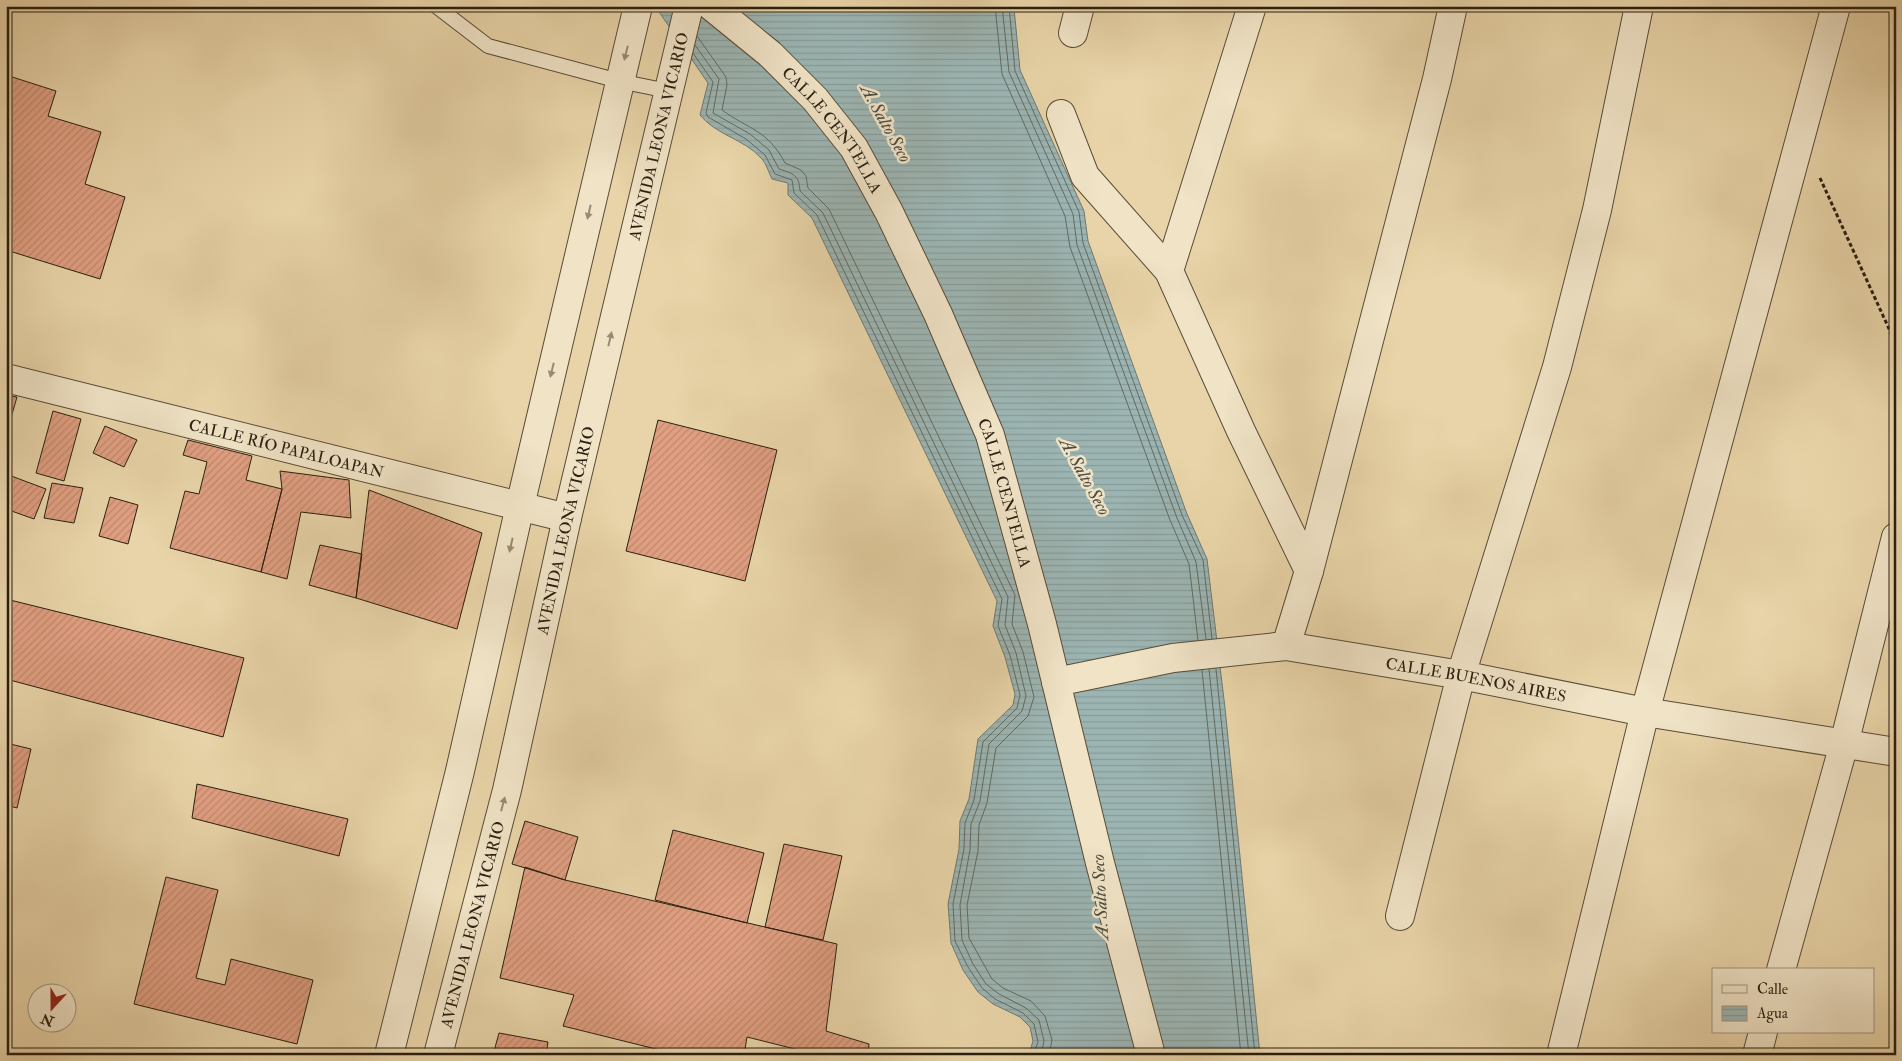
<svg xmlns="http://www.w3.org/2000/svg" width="1902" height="1061" font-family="'IM FELL Double Pica',serif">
<defs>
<pattern id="water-rules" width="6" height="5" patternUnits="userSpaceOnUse" patternTransform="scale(1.25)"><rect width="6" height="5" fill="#9cb5b3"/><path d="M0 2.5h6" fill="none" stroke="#869b99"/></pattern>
<pattern id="building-hatch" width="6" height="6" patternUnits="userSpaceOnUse" patternTransform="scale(1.25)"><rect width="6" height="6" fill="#e09f81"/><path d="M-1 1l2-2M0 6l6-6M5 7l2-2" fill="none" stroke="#c0886e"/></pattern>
</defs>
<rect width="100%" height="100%" fill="#e8d4a8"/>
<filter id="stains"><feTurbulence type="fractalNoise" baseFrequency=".004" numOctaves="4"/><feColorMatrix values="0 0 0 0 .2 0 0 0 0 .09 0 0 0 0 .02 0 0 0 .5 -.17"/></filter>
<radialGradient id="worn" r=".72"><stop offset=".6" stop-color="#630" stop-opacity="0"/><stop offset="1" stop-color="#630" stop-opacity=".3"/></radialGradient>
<path fill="url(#water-rules)" stroke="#6e7972" d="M 655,6 L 1014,8 L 1020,70 L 1084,211 L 1088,241 L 1187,514 L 1207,559 L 1225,708 L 1260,1055 L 1025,1055 L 1030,1051 L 1033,1041 L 1030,1027 L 1020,1017 L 993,1004 L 978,992 L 963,970 L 951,943 L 948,904 L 959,849 L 960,821 L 969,799 L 978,739 L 1013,705 L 1015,694 L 1005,657 L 993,626 L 997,601 L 812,218 L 788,195 L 788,183 L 772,179 C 769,173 766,163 761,158 C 744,139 716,135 700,115 L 708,83 Z"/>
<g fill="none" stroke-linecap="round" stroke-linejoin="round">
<path stroke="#626a62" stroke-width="1" d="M 995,6 L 1002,74 L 1065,216 L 1070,247 L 1170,520 L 1189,564 L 1198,640
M 1002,6 L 1009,72 L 1073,214 L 1077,245 L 1177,518 L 1196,562 L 1206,639
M 1009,6 L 1015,71 L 1079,212 L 1083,243 L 1182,515 L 1203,560 L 1212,639
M 697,36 L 726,77 L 727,85 L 722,110 C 748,129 768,130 785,163 L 801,170 L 806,176 L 808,188 L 829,209 L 1015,595 L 1012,624 L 1023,652 L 1034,697 L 1028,716 L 996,748 L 987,803 L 979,825 L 978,851 L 967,905 L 969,938 L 992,979 L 1003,988 L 1031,1001 L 1045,1016 L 1052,1040 L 1049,1055
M 695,45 L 719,79 L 713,113 L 750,134 L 769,150 L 779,169 C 794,174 799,175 800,191 L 823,213 L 1008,597 L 1005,625 L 1016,653 L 1026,696 L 1022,711 L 989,744 L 980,801 L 971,824 L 970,850 L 960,905 L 962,940 L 973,964 L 986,984 L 999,994 L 1026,1008 L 1039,1020 L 1044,1041 L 1041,1055
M 693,53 L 713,82 L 706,113 L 708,117 L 746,139 L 765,155 L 775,174 L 792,180 L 794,193 L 817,215 L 1002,599 L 998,626 L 1010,655 L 1020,695 L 1017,708 L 983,742 L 974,800 L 965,823 L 964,849 L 953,904 L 955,941 L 968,967 L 982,988 L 995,999 L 1023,1013 L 1034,1024 L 1038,1042 L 1033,1055
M 1209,669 L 1249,1055
M 1216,669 L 1255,1055
M 1202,670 L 1241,1055"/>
</g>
<path fill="url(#building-hatch)" stroke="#291f11" d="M 6,75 L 56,91 L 48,116 L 101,132 L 85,184 L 125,197 L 100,279 L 6,250 Z
M 6,395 L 17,397 L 6,435 Z
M 53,411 L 81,419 L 64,481 L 36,473 Z
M 658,420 L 777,450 L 745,581 L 626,551 Z
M 105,426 L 137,440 L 124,467 L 93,453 Z
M 188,440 L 252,456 L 246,480 L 282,489 L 261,572 L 170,548 L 185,491 L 199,494 L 207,462 L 183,455 Z
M 280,471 L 349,480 L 351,518 L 301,512 L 287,579 L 261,572 L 282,489 Z
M 6,474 L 46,489 L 34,519 L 6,509 Z
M 52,483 L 83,488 L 74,523 L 44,518 Z
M 369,490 L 482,533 L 457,629 L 356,598 Z
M 110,497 L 138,505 L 128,544 L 99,536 Z
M 320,545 L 362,554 L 356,598 L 309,585 Z
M 6,599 L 244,658 L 223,737 L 6,679 Z
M 6,743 L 31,749 L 17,808 L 6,805 Z
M 197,784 L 348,819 L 339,856 L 192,818 Z
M 525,821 L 578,837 L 565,880 L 512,864 Z
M 673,830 L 764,853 L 747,923 L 655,900 Z
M 784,844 L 842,856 L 823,940 L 765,927 Z
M 525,867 L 565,880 L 837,944 L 826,1031 L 869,1044 L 868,1055 L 819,1055 L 747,1037 L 744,1055 L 680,1055 L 563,1026 L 574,995 L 500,978 Z
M 166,877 L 218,890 L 196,978 L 225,985 L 231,959 L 313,980 L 297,1044 L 134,1004 Z
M 499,1033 L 548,1042 L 546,1055 L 493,1055 Z"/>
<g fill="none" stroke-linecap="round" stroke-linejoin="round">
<defs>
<path id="service" d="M 436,6 L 488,46 L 619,81 L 668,91"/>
<g id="minor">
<path id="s1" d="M 711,6 L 770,54 L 815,99 L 854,148 L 889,212 L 938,314 L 990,435 L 1042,624 L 1100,863 L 1151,1055"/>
<path d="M 1073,33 L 1080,6"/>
<path d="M 1061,114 L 1085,176 L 1169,271 L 1241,431 L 1309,571"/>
<path d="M 1169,271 L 1252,6"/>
<path id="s2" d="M 6,378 L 567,518"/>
<path d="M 1286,646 L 1309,571 L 1437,79 L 1453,6"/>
<path id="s3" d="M 1056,682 L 1173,658 L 1286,646 L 1461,675 L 1645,712 L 1896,752"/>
<path d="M 1400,916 L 1461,675 L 1557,367 L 1597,210 L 1639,6"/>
<path d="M 1781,970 L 1844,744 L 1896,537"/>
<path d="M 1561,1055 L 1645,712 L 1836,6"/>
<path d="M 1757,1055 L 1763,1032"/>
</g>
<g id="tertiary">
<path d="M 389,1055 L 460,771 L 520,506 L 638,6"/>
<path id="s4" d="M 438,1055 L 507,790 L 567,518 L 689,6"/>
</g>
</defs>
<use href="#service" stroke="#594c37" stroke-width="16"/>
<use href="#minor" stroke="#594c37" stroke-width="30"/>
<use href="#tertiary" stroke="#594c37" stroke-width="30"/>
<path stroke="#291f11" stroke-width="3" stroke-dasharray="4 2.5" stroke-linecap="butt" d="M 1820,178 L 1896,344"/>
<use href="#service" stroke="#f0e3c6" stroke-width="14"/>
<use href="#minor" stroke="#f0e3c6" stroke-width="28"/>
<use href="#tertiary" stroke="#f0e3c6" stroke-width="28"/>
</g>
<defs><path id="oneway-solid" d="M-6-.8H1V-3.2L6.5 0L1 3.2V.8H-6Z" transform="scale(1.25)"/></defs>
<g fill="#968b75">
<use href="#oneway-solid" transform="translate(626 53) rotate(104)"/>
<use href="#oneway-solid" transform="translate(589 212) rotate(103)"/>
<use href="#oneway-solid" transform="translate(610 339) rotate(-77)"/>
<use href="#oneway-solid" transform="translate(552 370) rotate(104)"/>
<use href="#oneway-solid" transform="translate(511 545) rotate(103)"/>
<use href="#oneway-solid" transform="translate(503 804) rotate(-75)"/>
</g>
<g text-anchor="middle" stroke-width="5" stroke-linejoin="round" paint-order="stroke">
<g font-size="16" fill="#291f11" stroke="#f0e3c6">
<text dy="6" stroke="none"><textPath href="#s1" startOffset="175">CALLE CENTELLA</textPath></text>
<text dy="6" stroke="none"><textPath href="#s4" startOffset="945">AVENIDA LEONA VICARIO</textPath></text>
<text dy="6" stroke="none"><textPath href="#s2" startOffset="289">CALLE RÍO PAPALOAPAN</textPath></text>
<text dy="6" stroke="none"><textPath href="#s1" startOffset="580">CALLE CENTELLA</textPath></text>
<text dy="6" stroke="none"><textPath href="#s4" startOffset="540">AVENIDA LEONA VICARIO</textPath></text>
<text dy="6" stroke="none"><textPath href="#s3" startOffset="426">CALLE BUENOS AIRES</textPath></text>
<text dy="6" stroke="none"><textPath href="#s4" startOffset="135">AVENIDA LEONA VICARIO</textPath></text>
</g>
<g font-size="18" font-style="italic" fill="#4c4c42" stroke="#f0e3c6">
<text transform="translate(886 123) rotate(61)" y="6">A. Salto Seco</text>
<text transform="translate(1085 476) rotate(61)" y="6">A. Salto Seco</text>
<text transform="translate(1100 897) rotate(-93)" y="6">A. Salto Seco</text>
</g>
</g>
<rect width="1902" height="1061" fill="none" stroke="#e8d4a8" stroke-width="25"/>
<rect x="8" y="8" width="1887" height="1046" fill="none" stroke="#291f11" stroke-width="2.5"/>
<rect x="12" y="12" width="1877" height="1036" fill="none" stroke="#291f11"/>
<rect x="1712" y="968" width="162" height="65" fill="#f0e3c6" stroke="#a0957e"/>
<rect x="1722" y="985" width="25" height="8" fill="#f0e3c6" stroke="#a0957e"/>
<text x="1757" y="994" font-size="15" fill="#291f11">Calle</text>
<rect x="1722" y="1006" width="25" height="15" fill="url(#water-rules)" stroke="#a0957e"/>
<text x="1757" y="1018" font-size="15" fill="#291f11">Agua</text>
<g transform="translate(52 1008) rotate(201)"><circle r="24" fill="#f0e3c6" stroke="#a0957e"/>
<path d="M0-4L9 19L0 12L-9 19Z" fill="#8f2418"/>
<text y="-8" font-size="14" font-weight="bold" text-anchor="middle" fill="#291f11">N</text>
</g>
<rect width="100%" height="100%" filter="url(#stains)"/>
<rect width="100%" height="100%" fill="url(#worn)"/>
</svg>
